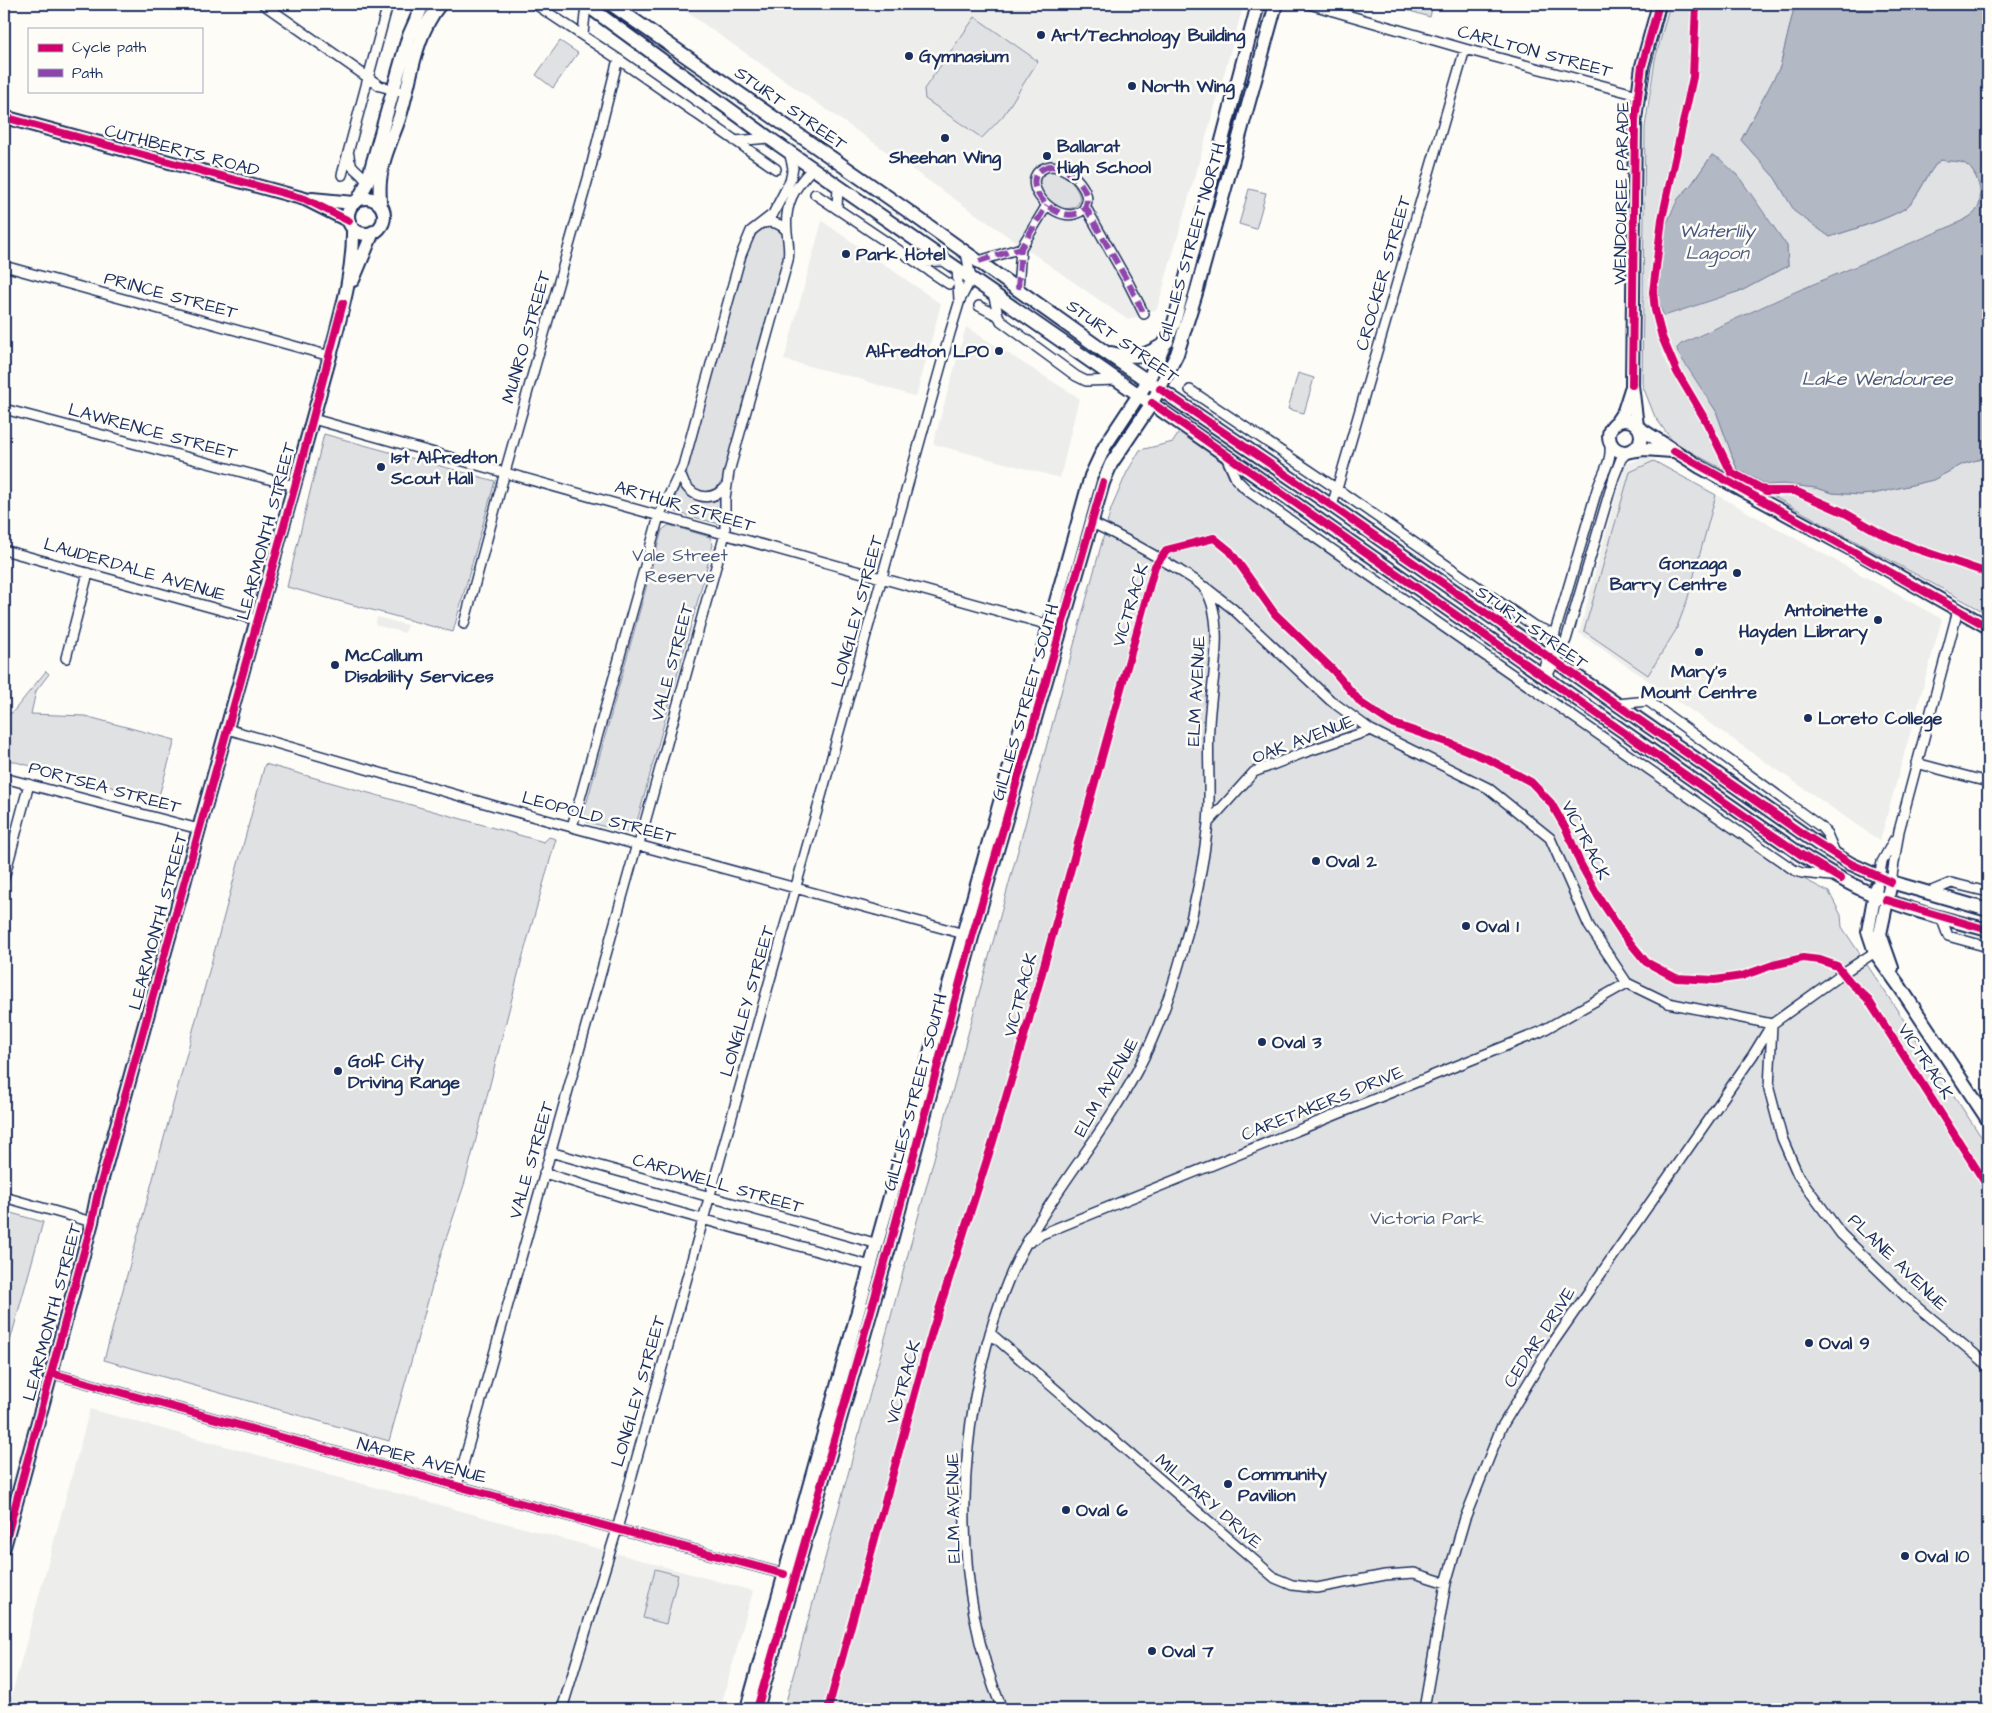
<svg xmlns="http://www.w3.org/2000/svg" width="1992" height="1713" font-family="'Architects Daughter',sans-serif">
<rect width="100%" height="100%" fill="#fdfcf7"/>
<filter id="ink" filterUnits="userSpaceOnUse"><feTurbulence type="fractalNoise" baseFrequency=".02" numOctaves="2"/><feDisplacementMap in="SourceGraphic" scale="10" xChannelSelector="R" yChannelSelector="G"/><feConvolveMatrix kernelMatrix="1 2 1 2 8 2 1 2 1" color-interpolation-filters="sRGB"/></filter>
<g filter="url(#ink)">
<path fill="#edeeec" d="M 675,4 L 1244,4 L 1157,309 L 1128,320 Z
M 822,221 L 941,304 L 916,397 L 856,378 L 784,360 Z
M 966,327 L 1079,398 L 1060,478 L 933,444 Z
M 1646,456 L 1942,619 L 1880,841 L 1579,633 L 1624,465 Z
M 377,617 L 407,625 L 405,633 L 375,625 Z
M 90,1409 L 753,1591 L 720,1709 L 8,1709 Z"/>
<path fill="#e0e1e3" stroke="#7e88a0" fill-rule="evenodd" d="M 1386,4 L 1433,4 L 1430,17 Z
M 1670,4 L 1795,4 L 1780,67 L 1741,140 L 1775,178 L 1795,211 L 1830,237 C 1850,230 1895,218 1909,205 C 1922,191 1927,173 1940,160 C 1946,161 1954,161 1960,162 C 1976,165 1985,194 1978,208 C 1973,218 1958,222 1949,227 L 1711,403 L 1716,411 L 1737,469 L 1767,485 L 1783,484 L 1816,488 L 1833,493 L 1860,495 L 1873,494 L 1933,480 L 1963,464 L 1988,457 L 1988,614 L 1771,495 L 1674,443 L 1655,417 L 1642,384 L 1645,127 L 1655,60 ZM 1712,155 L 1762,212 L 1787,246 L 1788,266 L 1743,290 L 1704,302 L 1678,199 L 1691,185 Z
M 975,17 L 1038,61 L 1003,116 L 982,138 L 925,99 L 924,89 Z
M 560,41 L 578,53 L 553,88 L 536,75 Z
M 1049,171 C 1058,171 1066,176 1072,183 C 1101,217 1037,219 1039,179 Z
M 1249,189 L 1266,193 L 1256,229 L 1239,224 Z
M 767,227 C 788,226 786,247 784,262 L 725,477 L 716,489 L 704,492 C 691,488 685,480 687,467 L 748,246 L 758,232 Z
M 1298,373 L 1314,378 L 1304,413 L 1288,409 Z
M 1180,431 L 1222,462 L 1229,478 L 1239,491 L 1800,877 L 1829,892 L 1841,915 L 1842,927 L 1988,1147 L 1988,1709 L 784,1709 L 1111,509 L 1127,472 L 1140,450 L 1173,442 Z
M 324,434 L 495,481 L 453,632 L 287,587 Z
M 1654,461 L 1716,495 L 1687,601 L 1676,630 L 1648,675 L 1584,631 L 1630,472 Z
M 679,487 C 697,504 698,502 721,498 L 721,520 L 719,524 L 676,512 L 673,503 Z
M 669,525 L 710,537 L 713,545 L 635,829 L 629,833 L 587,822 L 583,816 L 662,530 Z
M 46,671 L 49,674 L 36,691 L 31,714 L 85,716 L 175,740 L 158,799 L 4,759 L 4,713 L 12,713 Z
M 265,764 L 544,842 L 549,837 L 556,839 L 522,959 L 465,1182 L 441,1254 L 389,1441 L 104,1360 Z
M 4,1211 L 43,1222 L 4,1363 Z
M 655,1569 L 678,1575 L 666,1624 L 643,1618 Z"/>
<path fill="#b3b8c5" stroke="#76819c" d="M 1795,4 L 1988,4 L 1988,457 L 1963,464 L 1933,480 L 1873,494 L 1860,495 L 1833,493 L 1816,488 L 1783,484 L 1767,485 L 1737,469 L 1716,411 L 1678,353 L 1677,348 L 1681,344 L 1797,291 L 1949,227 C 1958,222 1973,218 1978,208 C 1985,194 1976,165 1960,162 C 1954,161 1946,161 1940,160 C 1926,173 1922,191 1909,205 C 1897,217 1849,230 1830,237 L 1795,212 L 1775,178 L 1741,140 L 1780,67 Z
M 1712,155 L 1720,159 L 1739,177 L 1787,246 L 1788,266 L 1743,290 L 1664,316 L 1657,300 L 1662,233 L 1678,199 L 1691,185 Z"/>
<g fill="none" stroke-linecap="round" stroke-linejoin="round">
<defs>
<path id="street" d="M 263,4 L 380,86 L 399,91
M 535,4 L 618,59 L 776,169
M 1309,4 L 1465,49 L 1638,95
M 583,34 L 586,5
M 735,141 L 769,138
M 349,155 C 349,170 362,171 367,183
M 1050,166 C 1076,166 1103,206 1075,214 C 1050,221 1013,175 1050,166 Z
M 342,175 L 388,4
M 815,194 L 949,284
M 1085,206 L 1129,284 L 1144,314
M 837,209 L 838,185
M 763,223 C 773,221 780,223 787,231
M 979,261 L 1021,248
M 917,262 L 946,261
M 4,266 L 330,356
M 957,268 L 959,300
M 1018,289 L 1021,248 L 1047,205
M 993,293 L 998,315 L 1001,321 L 1076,376 L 1086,381 L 1117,380
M 979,306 L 998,316
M 1190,390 L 1337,489 L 1534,626 L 1555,634
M 4,409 L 295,486
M 313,419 L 1049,625
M 1225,454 L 1236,479 L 1248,491 L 1794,870 L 1802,873 L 1831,876
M 680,474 C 688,497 709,505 727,486
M 1332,506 L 1465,49
M 4,550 L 257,620
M 1205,587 L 1233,609 L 1330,700 L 1371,730
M 464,624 L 505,472 L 589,175 L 618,59
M 66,658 L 88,573
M 1542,674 C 1561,614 1578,554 1596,493 C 1602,472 1614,462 1609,439
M 1546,678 L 1566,640 L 1614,477 L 1621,459 L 1628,451
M 1617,704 L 1648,701 L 1821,827 L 1827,834 L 1836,855
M 227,729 L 495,806 L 964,934
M 1916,763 L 1988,782
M 4,778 L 199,829
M 1208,823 L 1254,772 L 1303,753 L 1371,730 L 1488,788 L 1550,838 L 1589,926 L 1627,983 L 1668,1003 L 1772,1024 L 1843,973 L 1875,952
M 572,827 L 659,516 L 683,466 L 741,255 L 751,231 L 773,214 L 790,181 L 793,168 L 789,151
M 639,844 L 725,534 L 725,498 L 729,472 L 788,260 C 790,250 788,242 787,232 C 784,205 794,187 813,168
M 1879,877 L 1882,862 L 1894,840
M 4,878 L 29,784
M 1891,882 L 1899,831 L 1958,610
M 1927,893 L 1951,883 L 1988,892
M 1941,917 L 1948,936 L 1988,947
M 1772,1024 L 1769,1089 L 1782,1138 L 1798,1175 L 1841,1234 L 1907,1298 L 1983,1361 L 1988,1368
M 550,1152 L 878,1244
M 544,1173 L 623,1197 L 871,1266
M 4,1197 L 92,1222
M 1030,1242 L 1042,1234 L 1540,1032 L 1627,983
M 990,1333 L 1275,1578 L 1292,1585 L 1317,1588 L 1385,1575 L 1414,1573 L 1446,1583
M 51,1373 L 457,1486 L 784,1574
M 457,1486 L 637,844
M 562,1709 L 617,1529 L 950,333 L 960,300 L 971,279 L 966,252
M 1002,1709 C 949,1582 956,1425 1002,1296 C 1032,1213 1096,1148 1137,1071 C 1174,1001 1199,902 1208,824 C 1211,792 1207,758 1209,726 C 1210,688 1227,622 1205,589 C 1199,581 1187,576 1179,570 C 1151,553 1122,537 1092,523
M 1424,1709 L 1446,1583 L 1465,1518 L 1501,1428 L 1550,1347 L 1753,1055 L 1772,1024"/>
<path id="secondary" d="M 585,4 L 769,138 L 1800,854 C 1824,869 1848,884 1874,895 C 1911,911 1950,920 1988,930
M 611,4 L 905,209 L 1105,352 L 1332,506 L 1818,844 L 1851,864 L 1891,882 L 1988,910
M 4,117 L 305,199 L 349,221
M348 216a18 18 0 1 1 36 0a18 18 0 1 1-36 0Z
M 312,199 L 354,203
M 358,200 L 367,183 L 408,38 L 423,4
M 380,204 C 380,197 379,189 380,181 C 382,159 392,139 399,119 C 412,79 413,38 440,4
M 353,280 L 373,232
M 1111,353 C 1135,359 1147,356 1167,342
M1609 436a16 16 0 1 1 32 0a16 16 0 1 1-32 0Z
M 1616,423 L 1624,411 L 1631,389
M 1637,426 L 1632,385 L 1635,120 L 1642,66 L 1659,4
M 1639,428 L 1700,467 L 1860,554 L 1988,627
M 1630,451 L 1644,449 L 1672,451
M 1891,882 L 1880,934 L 1892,968
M 1876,887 L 1868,931 L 1875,952 L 1900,987 L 1988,1120
M 4,1547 L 92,1222 L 97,1197 L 330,356 C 341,314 354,271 353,228
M 747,1709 L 1091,476 L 1105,446 L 1148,381 L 1174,323 L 1258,4
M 757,1709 L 889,1248 L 972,937 L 1103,483 L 1111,464 L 1152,403 L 1177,354 L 1196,293 L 1276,4"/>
</defs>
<use href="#street" stroke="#1b2f5e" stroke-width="12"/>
<use href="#secondary" stroke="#1b2f5e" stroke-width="16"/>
<use href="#street" stroke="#fdfcf7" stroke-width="9"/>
<use href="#secondary" stroke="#fdfcf7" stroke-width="12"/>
<path stroke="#1b2f5e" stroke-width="1" d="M 1646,100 L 1651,67 L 1667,4"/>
<path stroke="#8e44ad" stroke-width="6" stroke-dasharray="12 6" stroke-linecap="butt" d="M 1050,166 C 1076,166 1103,206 1075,214 C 1050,221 1013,175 1050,166 Z
M 1085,206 L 1129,284 L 1144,314
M 979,261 L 1021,248
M 1018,289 L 1021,248 L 1047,205"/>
<defs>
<path id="cycleway" d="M 1696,4 L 1693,77 L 1662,219 L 1653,292 L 1655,310 L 1662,337 L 1677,372 L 1706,421 L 1731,472 L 1766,491 L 1795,491 L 1845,513 L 1880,533 L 1914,548 L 1988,573
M 4,117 L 305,199 L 349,221
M 1632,385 L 1635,120 L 1642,66 L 1659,4
M 1160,389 L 1332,506 L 1803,834 L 1851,864 L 1891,882
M 1152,403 L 1652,752 L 1800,854 L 1841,879
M 1674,451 L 1988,627
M 1886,900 L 1988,930
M 51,1373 L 457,1486 L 784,1574
M 4,1547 L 92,1222 L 97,1197 L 295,486 L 343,303
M 757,1709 L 889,1248 L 972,937 L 1103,483
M 828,1709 L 931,1335 L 993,1141 L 1028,1023 L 1155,566 L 1167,550 L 1214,538 L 1230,551 L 1275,614 L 1333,670 L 1361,703 L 1391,723 L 1449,743 L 1490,760 L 1531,782 L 1551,803 L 1567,831 L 1580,863 L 1598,896 L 1623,934 L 1646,962 L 1676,978 L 1715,980 L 1742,976 L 1773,965 L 1803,958 L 1820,960 L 1837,966 L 1851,983 L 1867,998 L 1988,1187"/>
</defs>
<use href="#cycleway" stroke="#fdfcf7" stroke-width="11"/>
<use href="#cycleway" stroke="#d6006c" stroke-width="8"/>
</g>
</g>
<g fill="#1b2f5e" stroke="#fdfcf7" stroke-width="2">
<circle cx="1041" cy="35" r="5"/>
<circle cx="909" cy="56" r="5"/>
<circle cx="1132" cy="86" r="5"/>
<circle cx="945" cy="138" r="5"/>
<circle cx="1047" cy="156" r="5"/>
<circle cx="846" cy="254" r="5"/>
<circle cx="999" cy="351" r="5"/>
<circle cx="381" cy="467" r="5"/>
<circle cx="1737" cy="573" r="5"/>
<circle cx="1878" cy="620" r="5"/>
<circle cx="1699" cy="652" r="5"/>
<circle cx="335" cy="665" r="5"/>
<circle cx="1808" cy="718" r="5"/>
<circle cx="1316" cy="861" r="5"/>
<circle cx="1466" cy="926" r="5"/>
<circle cx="1262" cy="1042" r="5"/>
<circle cx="338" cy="1071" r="5"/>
<circle cx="1809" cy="1343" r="5"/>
<circle cx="1228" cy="1484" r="5"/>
<circle cx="1066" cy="1510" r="5"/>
<circle cx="1905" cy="1556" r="5"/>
<circle cx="1152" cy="1651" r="5"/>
</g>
<g text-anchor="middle" stroke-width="5" stroke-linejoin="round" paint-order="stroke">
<g font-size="18" font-weight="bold" fill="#1b2f5e" stroke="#fdfcf7" text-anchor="start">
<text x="1051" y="41">Art/Technology Building</text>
<text x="919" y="62">Gymnasium</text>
<text x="1142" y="92">North Wing</text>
<text x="1057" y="152">Ballarat<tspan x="1057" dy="21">High School</tspan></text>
<text x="945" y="163" text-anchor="middle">Sheehan Wing</text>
<text x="856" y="260">Park Hotel</text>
<text x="989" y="357" text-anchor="end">Alfredton LPO</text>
<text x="391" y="463">1st Alfredton<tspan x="391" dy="21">Scout Hall</tspan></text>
<text x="1727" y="569" text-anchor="end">Gonzaga<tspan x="1727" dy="21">Barry Centre</tspan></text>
<text x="1868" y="616" text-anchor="end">Antoinette<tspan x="1868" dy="21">Hayden Library</tspan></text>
<text x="345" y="661">McCallum<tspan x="345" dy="21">Disability Services</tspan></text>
<text x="1699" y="677" text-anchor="middle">Mary's<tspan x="1699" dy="21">Mount Centre</tspan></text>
<text x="1818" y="724">Loreto College</text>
<text x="1326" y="867">Oval 2</text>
<text x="1476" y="932">Oval 1</text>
<text x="1272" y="1048">Oval 3</text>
<text x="348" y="1067">Golf City<tspan x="348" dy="21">Driving Range</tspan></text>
<text x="1819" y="1349">Oval 9</text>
<text x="1238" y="1480">Community<tspan x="1238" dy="21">Pavilion</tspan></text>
<text x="1076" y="1516">Oval 6</text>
<text x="1915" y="1562">Oval 10</text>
<text x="1162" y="1657">Oval 7</text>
</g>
<g font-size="18" fill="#1b2f5e" stroke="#fdfcf7">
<text transform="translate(1535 51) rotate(15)" y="6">CARLTON STREET</text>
<text transform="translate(791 108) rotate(35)" y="6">STURT STREET</text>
<text transform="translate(182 150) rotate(15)" y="6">CUTHBERTS ROAD</text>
<text transform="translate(1621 193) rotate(-89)" y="6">WENDOUREE PARADE</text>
<text transform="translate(1191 242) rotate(-74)" y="6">GILLIES STREET NORTH</text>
<text transform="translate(1383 273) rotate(-74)" y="6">CROCKER STREET</text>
<text transform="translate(171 295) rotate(15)" y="6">PRINCE STREET</text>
<text transform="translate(526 337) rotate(-74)" y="6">MUNRO STREET</text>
<text transform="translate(1123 341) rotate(35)" y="6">STURT STREET</text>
<text transform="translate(153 431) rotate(15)" y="6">LAWRENCE STREET</text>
<text transform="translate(685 506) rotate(16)" y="6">ARTHUR STREET</text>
<text transform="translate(266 531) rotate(-75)" y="6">LEARMONTH STREET</text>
<text transform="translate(135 569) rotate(16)" y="6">LAUDERDALE AVENUE</text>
<text transform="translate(1130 605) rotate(-73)" y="6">VICTRACK</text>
<text transform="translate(857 611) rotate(-75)" y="6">LONGLEY STREET</text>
<text transform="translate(1532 627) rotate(35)" y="6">STURT STREET</text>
<text transform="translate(672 662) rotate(-75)" y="6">VALE STREET</text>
<text transform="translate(1196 691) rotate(-87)" y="6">ELM AVENUE</text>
<text transform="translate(1025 702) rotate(-74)" y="6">GILLIES STREET SOUTH</text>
<text transform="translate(1303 739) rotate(-21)" y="6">OAK AVENUE</text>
<text transform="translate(105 787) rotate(15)" y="6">PORTSEA STREET</text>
<text transform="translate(599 817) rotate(15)" y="6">LEOPOLD STREET</text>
<text transform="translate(1586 840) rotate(63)" y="6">VICTRACK</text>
<text transform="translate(158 921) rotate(-75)" y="6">LEARMONTH STREET</text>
<text transform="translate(1020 995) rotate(-75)" y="6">VICTRACK</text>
<text transform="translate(747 1001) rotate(-74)" y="6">LONGLEY STREET</text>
<text transform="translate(1926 1061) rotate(57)" y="6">VICTRACK</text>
<text transform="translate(1106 1087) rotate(-60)" y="6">ELM AVENUE</text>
<text transform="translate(915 1092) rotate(-75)" y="6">GILLIES STREET SOUTH</text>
<text transform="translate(1322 1103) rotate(-22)" y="6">CARETAKERS DRIVE</text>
<text transform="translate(531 1160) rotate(-74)" y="6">VALE STREET</text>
<text transform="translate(718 1183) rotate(16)" y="6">CARDWELL STREET</text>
<text transform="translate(1898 1262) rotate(44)" y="6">PLANE AVENUE</text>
<text transform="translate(52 1312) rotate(-75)" y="6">LEARMONTH STREET</text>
<text transform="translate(1539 1337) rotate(-57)" y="6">CEDAR DRIVE</text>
<text transform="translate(903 1382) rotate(-74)" y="6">VICTRACK</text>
<text transform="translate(638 1391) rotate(-74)" y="6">LONGLEY STREET</text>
<text transform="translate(422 1460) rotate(15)" y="6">NAPIER AVENUE</text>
<text transform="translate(1209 1501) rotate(41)" y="6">MILITARY DRIVE</text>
<text transform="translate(953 1508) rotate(-91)" y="6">ELM AVENUE</text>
</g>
<g font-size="18" fill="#4c5c7f" stroke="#fdfcf7">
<text x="680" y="561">Vale Street<tspan x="680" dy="21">Reserve</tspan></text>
<text x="1427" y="1224">Victoria Park</text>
</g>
<g font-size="19" font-style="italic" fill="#49587d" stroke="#fdfcf7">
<text x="1717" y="237">Waterlily<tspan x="1717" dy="22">Lagoon</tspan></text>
<text x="1877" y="385">Lake Wendouree</text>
</g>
</g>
<rect width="1992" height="1713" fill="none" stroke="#fdfcf7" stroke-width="20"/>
<rect x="10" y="10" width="1972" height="1693" fill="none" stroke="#1b2f5e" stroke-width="2" filter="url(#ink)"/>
<rect x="28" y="28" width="175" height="65" fill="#fdfcf7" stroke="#a3aaba"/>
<rect x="38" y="44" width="25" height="8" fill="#d6006c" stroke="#a3aaba"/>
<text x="72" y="52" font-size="15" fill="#1b2f5e">Cycle path</text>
<rect x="38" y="69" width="25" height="8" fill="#8e44ad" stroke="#a3aaba"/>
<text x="72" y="78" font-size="15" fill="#1b2f5e">Path</text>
</svg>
